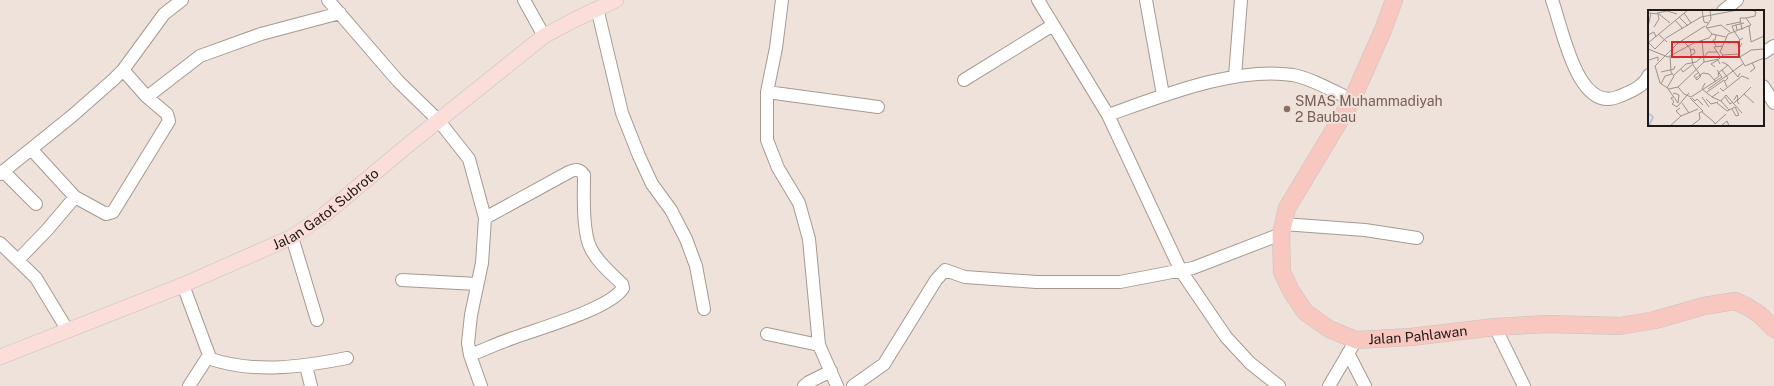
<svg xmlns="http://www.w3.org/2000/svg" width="1774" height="386" font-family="'Public Sans',sans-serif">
<rect width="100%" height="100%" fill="#efe2da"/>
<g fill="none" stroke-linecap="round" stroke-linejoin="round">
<defs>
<path id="minor" d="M 328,0 L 398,81 L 439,121 L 469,159 L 485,218 L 482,263 L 471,315 L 468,343 L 470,355 L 481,386
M 524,0 L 544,36
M 782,0 L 776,48 L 767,92 L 767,140 L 778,168 L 799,203 L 809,239 L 819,345 L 837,386
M 1038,0 L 1108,115
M 1146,0 L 1163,95
M 1552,0 C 1562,26 1577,116 1620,96 C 1632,91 1643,87 1649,75
M 597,8 L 622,113 L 639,156 L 652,184 L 671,210 L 686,239 L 696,266 L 704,309
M 1723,11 L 1737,0
M 1763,53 L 1774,46
M 1235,76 L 1241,0
M 964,80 L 1053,25
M 1763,86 L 1774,103
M 767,92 L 878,107
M 147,97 L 200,56 L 261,34 L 340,13
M 31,149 L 75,197 L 106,214 L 113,212 L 169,121 L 167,114 L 147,97 L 123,70
M 3,171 L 36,204
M 0,174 L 72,116 L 113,80 L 123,70 L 164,14 L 182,0
M 1283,224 L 1365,230 L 1417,238
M 292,237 L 317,320
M 0,243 L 36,278 L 68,331
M 18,260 L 47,230 L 75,197
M 402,280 L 477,284
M 183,285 L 209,355 L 189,386
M 1495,327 L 1524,386
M 767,334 L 819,345
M 1348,353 L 1365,386
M 470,355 C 484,350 498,343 513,338 C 537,329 610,309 623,288 L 622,284 C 611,273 598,263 591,249 C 582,232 584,194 584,175 C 580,169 575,169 569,172 L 485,218
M 208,358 C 253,374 301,367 347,358
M 306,366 L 311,386
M 804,386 L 809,382 L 831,371
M 853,386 L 884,364 L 936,280 L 945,270 L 965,277 L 1036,282 L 1120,282 L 1193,268 L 1281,234
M 1279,386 L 1250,363 L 1226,337 L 1181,271 L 1108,115 C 1162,96 1236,66 1293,75 C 1313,79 1333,91 1352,100
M 1329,386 L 1356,340"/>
<g id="major">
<path id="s1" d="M 0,357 L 183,285 L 292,237 L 324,215 L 408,145 L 544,36 L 574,20 L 616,0"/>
</g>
<g id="highway">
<path id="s2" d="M 1394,0 L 1383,30 L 1352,100 L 1287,208 L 1281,234 L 1282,272 L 1291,291 L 1305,312 L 1329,329 L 1356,340 L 1411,337 L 1495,327 L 1547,324 L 1620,326 L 1655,320 L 1704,306 L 1735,301 L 1748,307 L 1760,315 L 1774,329"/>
</g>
</defs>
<use href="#minor" stroke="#a69992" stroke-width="14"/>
<use href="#major" stroke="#c4c3c3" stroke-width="16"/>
<use href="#highway" stroke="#c4c3c3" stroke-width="18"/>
<use href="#minor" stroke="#fff" stroke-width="12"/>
<use href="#major" stroke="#fbddd9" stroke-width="15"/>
<use href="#highway" stroke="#f8c7c0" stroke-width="17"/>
</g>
<circle fill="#8d6e63" stroke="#efe2da" stroke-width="1.5" cx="1287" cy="109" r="4"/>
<g text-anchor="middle" stroke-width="4" stroke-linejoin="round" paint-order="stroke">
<g font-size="14" fill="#785e54" stroke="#efe2da" text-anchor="start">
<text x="1295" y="106">SMAS Muhammadiyah<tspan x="1295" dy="16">2 Baubau</tspan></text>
</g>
<g font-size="14" fill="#1e1917" stroke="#efe2da">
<text dy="5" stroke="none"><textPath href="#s1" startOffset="359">Jalan Gatot Subroto</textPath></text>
<text dy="5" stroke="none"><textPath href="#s2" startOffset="466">Jalan Pahlawan</textPath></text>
</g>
</g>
<g transform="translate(1648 10)">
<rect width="116" height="116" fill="#efe2da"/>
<path fill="none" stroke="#b1c6e7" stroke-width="2" d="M 0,103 L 5,107 L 1,116"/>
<path fill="none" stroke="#9b928c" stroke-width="1" d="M 54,0 L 56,12 L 60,13M 62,0 L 63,9 L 58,17 L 64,24 L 78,27M 104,0 L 108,2 L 107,6 L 98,8 L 103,15 L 80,24 L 72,42 L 75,45 L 90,44 L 97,56 L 116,48M 0,3 L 11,4 L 22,13M 9,3 L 19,1 L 29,4M 36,3 L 43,13M 31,7 L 40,16M 27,10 L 35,19M 78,15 L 92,12M 88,15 L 84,16 L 86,21 L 92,30 L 95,28M 57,16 L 30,33 L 7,56 L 12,73 L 21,79 L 30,77 L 56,52 L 71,49 L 75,45M 101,16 L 103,32 L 116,26M 0,17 L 3,3M 6,17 L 11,9 L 10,4M 59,18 L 73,15 L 82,22M 89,20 L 88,15 L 96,13M 94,20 L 92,8 L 98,8M 10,24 L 19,32M 0,25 L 6,22 L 8,27M 68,25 L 67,30 L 65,30 L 68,36M 34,30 L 42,38 L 45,55 L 53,66 L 49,70 L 46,66 L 50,63M 54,30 L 56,52M 92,30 L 89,33 L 92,37 L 94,33M 0,33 L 40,0M 1,33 L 7,39 L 18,28 L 53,7 L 90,0M 0,39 L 20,47 L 46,33 L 61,28 L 64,24M 42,46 L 47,43 L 46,39 L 42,40M 56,47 L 60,42 L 69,42M 92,47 L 103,40 L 116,39M 73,48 L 66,37 L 75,36M 1,50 L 10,47 L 10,51M 74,52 L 80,55 L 74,60 L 80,68 L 77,71M 80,55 L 90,67 L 92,63M 67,57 L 63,54 L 70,50 L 72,54M 33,59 L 35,62 L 44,55M 13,62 L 26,59 L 27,56M 102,62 L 107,58 L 104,53M 26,65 L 38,54 L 48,52 L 55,46M 48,68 L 55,63 L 61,64 L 68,72M 66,70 L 71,66 L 70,63 L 74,60M 57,73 L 54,79 L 64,87 L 71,82M 13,74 L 17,66 L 24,64M 30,77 L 36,84 L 43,87 L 74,67 L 69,60M 103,77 L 96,84 L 106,93M 19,78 L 26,66 L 23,62 L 22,46M 72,78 L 75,81 L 94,66 L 101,69M 20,79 L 30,93 L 31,85 L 27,83 L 25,84M 60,79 L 95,54M 59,82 L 76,70 L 79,77M 25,87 L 23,88 L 26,92 L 24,94 L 29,97 L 41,83M 54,87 L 61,97M 64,87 L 73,91 L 78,85 L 94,103M 77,87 L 82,94 L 85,92M 42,88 L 55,101 L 51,103 L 52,109 L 43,116M 44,88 L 47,91 L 49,89 L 55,95M 58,89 L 63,94 L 70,92M 73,91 L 81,100M 34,93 L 41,103M 69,93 L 79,101 L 87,97 L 91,105 L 88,106 L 84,99M 86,93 L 90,89 L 89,85 L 86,90M 91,94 L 89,91 L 96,84M 32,98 L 28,101 L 33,106M 54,102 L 66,112M 66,112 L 67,114 L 78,104M 22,116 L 33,106 L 50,99M 73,116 L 79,111 L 81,116"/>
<path fill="#d62828" fill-opacity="0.15" stroke="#d62828" stroke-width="2" d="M 24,32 L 91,32 L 91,47 L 24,47 Z"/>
<rect width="116" height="116" fill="none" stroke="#1e1917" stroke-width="2"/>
</g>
</svg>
